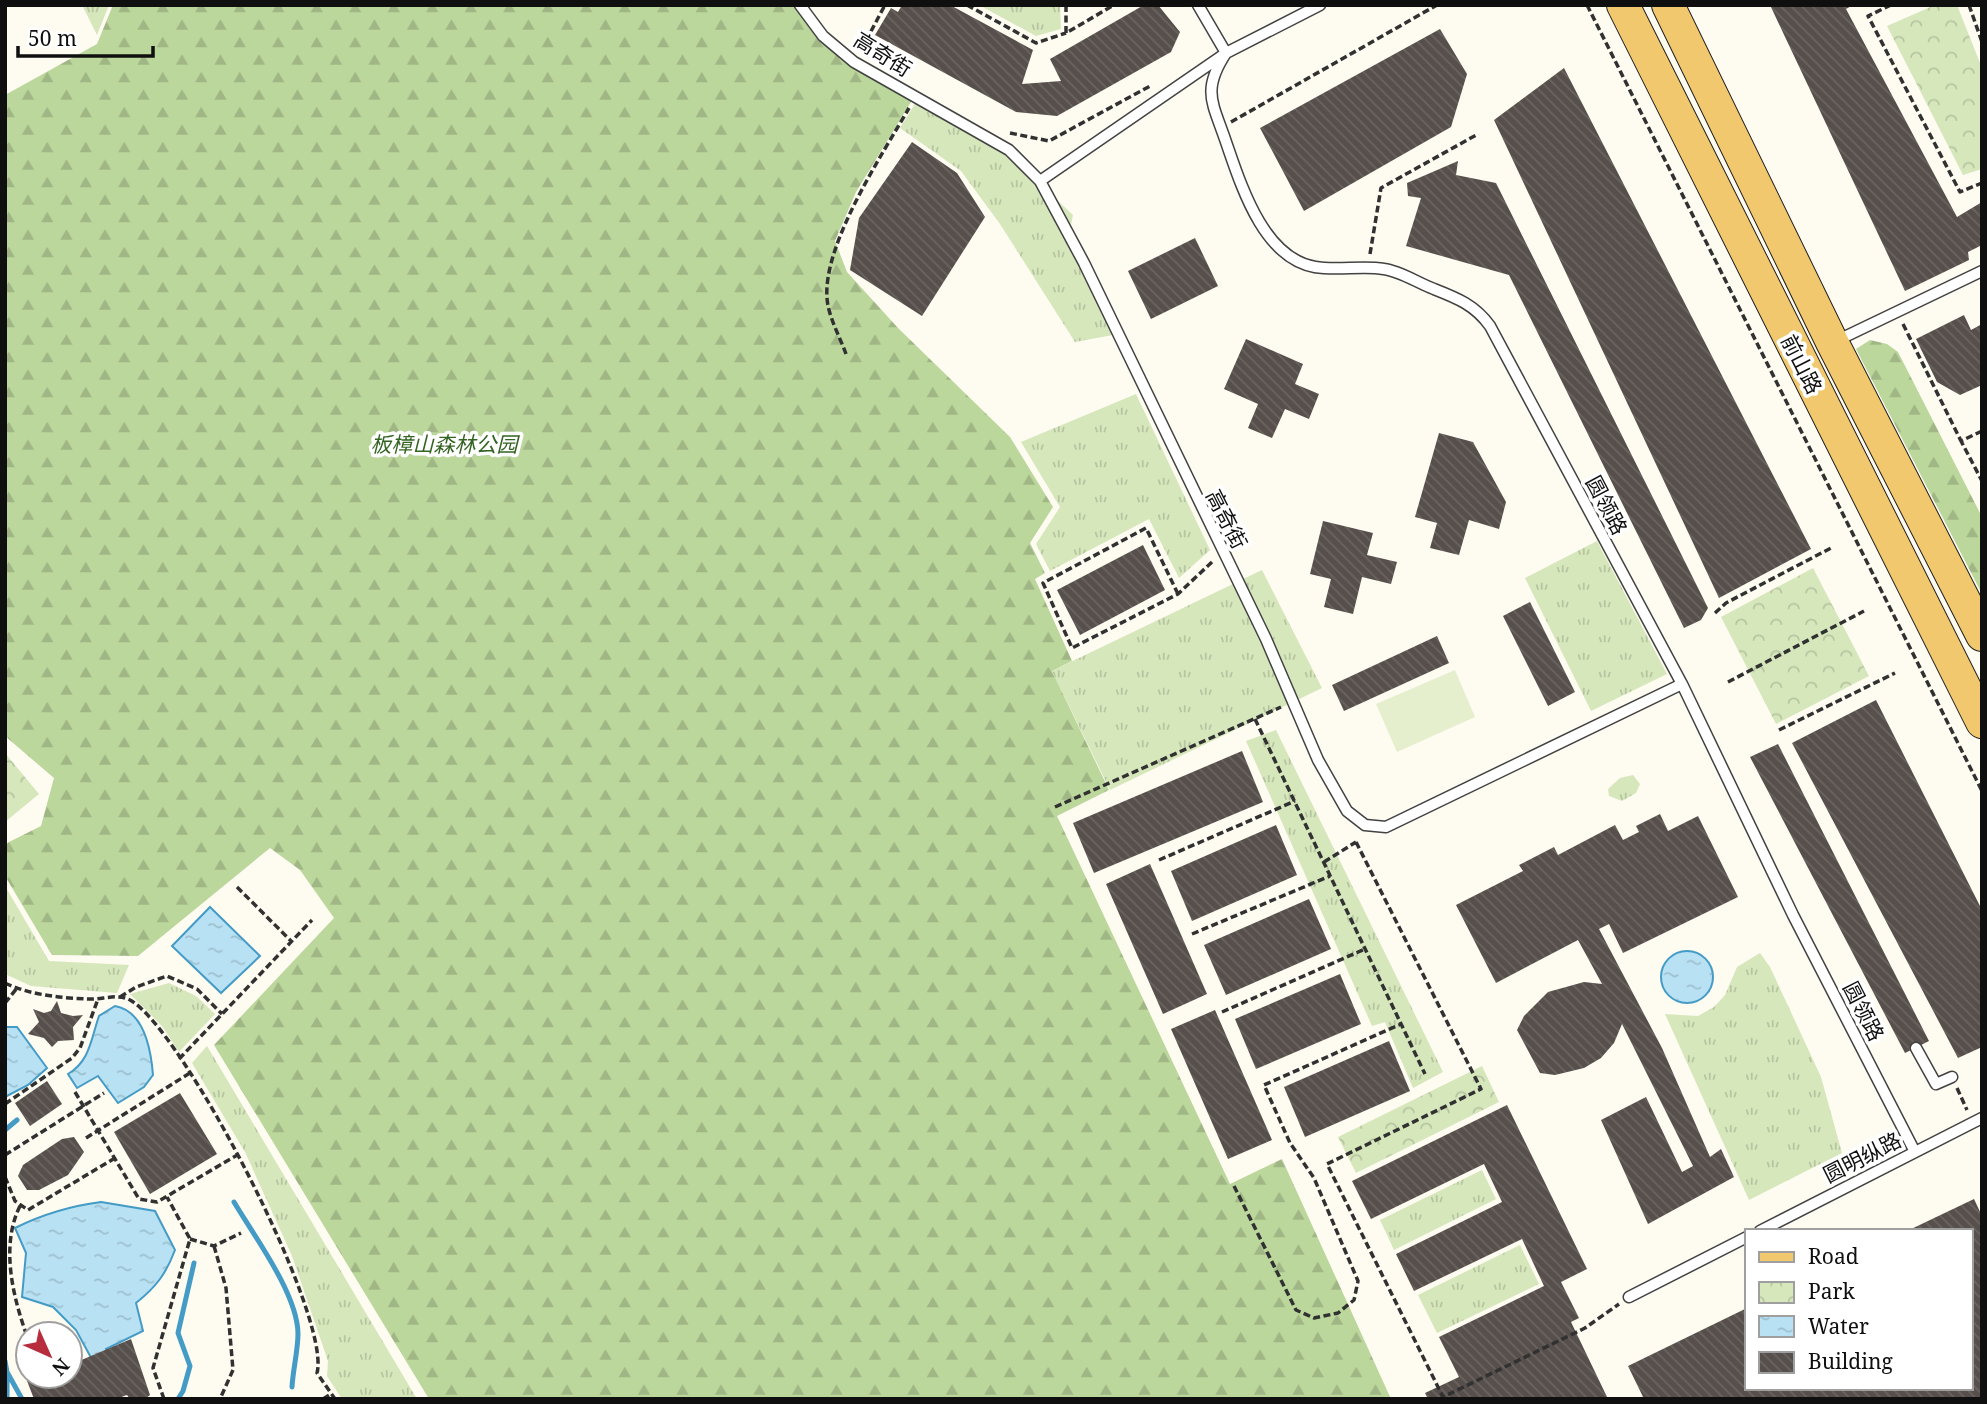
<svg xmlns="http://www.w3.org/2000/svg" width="1987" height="1404" viewBox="0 0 1987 1404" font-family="'Noto Serif','Noto Sans SC',serif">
<defs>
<pattern id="grass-tufts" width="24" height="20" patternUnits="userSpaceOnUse" patternTransform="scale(1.75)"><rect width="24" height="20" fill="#d6e7bc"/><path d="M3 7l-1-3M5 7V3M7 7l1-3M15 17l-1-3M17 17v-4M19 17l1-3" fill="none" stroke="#b6c5a0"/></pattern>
<pattern id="forest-firs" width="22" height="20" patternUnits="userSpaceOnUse" patternTransform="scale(1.75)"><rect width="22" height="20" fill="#bbd79c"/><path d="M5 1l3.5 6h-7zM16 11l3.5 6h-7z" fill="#a0b785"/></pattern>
<pattern id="park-crowns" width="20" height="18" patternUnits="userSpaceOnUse" patternTransform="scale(1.75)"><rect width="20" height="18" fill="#d6e7bc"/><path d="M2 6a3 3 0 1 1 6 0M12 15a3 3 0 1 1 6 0" fill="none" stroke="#b6c5a0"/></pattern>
<pattern id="water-ripples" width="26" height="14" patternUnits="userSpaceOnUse" patternTransform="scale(1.75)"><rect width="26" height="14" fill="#b8e1f3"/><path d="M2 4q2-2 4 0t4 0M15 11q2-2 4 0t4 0" fill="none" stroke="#9dc0cf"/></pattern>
<pattern id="building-back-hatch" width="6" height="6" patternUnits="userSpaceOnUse" patternTransform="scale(1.75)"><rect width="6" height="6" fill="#574f4c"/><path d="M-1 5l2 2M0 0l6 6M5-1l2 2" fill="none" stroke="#6a6461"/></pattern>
</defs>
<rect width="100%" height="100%" fill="#fefbf1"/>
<!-- grass -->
<path fill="url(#grass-tufts)" d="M 82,5 L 109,5 L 97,35 Z
M 979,5 L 1060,5 L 1061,29 L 1036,36 Z
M 916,102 L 1005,152 L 1073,215 L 1068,239 L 1113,335 L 1075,342 L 1000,224 L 961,171 L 900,128 Z
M 1136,394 L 1210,550 L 1179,578 L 1149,519 L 1050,571 L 1036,544 L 1060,507 L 1021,442 Z
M 1597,541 L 1667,674 L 1591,711 L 1525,578 Z
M 1262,570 L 1322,688 L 1110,790 L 1052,671 Z
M 1276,730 L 1443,1072 L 1413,1088 L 1385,1022 L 1372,1026 L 1246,741 Z
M 1633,775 L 1640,784 L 1636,793 L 1622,801 L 1609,796 L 1608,789 L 1620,778 Z
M 5,886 L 49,961 L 129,965 L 117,993 L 31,986 L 5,974 Z
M 1760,953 L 1770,967 L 1821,1077 L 1842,1153 L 1749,1200 L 1665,1014 L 1698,1016 L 1714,1007 L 1725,995 L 1737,967 Z
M 169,983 L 196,996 L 215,1014 L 179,1052 L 162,1026 L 130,994 Z
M 207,1046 L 417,1399 L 342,1399 L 327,1376 L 328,1361 L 292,1256 L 245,1152 L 192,1063 Z
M 1482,1170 L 1496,1199 L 1394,1250 L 1380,1220 Z
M 1520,1245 L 1539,1284 L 1437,1333 L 1418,1295 Z"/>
<!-- forest -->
<path fill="url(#forest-firs)" d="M 113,5 L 800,5 L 823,37 L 914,97 L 856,192 L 835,241 L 847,272 L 898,328 L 1010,437 L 1053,507 L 1030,543 L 1045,573 L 1035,579 L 1072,661 L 1052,671 L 1109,790 L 1057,816 L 1230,1184 L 1282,1159 L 1391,1399 L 429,1399 L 214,1045 L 334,918 L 300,870 L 270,848 L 138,956 L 52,955 L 5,876 L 5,844 L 41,826 L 54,778 L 5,736 L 5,95 L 97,44 Z
M 1870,340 L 1887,344 L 1898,352 L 1982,517 L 1982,594 L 1856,349 Z"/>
<!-- park -->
<path fill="url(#park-crowns)" d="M 1935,5 L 1957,5 L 1982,68 L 1982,169 L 1963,175 L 1887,26 Z
M 1813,568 L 1869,676 L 1776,724 L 1721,617 Z
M 5,753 L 39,794 L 5,822 Z
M 1482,1066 L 1499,1102 L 1356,1173 L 1338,1137 Z"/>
<!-- pitch -->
<path fill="#e6efcd" d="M 1455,670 L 1475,717 L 1397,752 L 1376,704 Z"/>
<!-- water -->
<path fill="url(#water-ripples)" stroke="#439bc6" stroke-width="2" d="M 210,907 L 260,956 L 221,993 L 172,946 Z
M1661 977a26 26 0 1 1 52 0a26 26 0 1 1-52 0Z
M 115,1006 C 144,1011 151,1050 153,1075 L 144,1087 L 118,1103 L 98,1076 L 77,1088 L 68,1074 C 90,1061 91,1039 99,1016 Z
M 5,1027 L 17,1027 L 47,1068 L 28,1085 L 5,1097 Z
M 101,1202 L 155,1211 L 175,1250 C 166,1274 156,1287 136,1303 L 143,1331 L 106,1349 L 116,1371 L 101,1376 L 76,1330 L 53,1307 L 22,1297 L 26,1253 L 15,1228 C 43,1214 70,1206 101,1202 Z"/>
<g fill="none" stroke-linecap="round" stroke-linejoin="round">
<!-- stream -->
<path stroke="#439bc6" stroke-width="5" d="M 5,1130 L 17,1120
M 234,1202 C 254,1236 297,1293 298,1333 C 298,1351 293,1369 292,1387
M 5,1361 L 7,1372 L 22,1399
M 7,1374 L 7,1399
M 178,1399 L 183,1391 L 190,1366 L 178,1333 L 194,1263"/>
</g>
<!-- building -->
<path fill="url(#building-back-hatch)" d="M 902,5 L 950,5 L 1033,50 L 1022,84 L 1061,81 L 1050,59 L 1144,5 L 1158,5 L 1180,32 L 1171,52 L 1057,116 L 1016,112 L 875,35 L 891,8 L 898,12 Z
M 1770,5 L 1853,5 L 1846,9 L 1957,217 L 1982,202 L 1982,245 L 1968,252 L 1969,260 L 1905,291 Z
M 1440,29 L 1467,74 L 1451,127 L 1304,211 L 1260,128 Z
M 1564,68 L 1811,549 L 1719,598 L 1494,120 Z
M 912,142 L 957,173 L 985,217 L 922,316 L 850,270 L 859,218 Z
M 1458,161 L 1456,175 L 1496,183 L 1708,608 L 1701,620 L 1684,628 L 1509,275 L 1406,246 L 1421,198 L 1408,196 L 1407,183 Z
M 1195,238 L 1218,286 L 1151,319 L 1128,271 Z
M 1964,315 L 1971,330 L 1982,324 L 1982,385 L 1960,395 L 1937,382 L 1916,339 Z
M 1246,339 L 1303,364 L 1295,384 L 1319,394 L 1309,419 L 1285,409 L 1272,438 L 1248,428 L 1258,404 L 1224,389 Z
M 1439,433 L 1473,442 L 1506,502 L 1499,529 L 1469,520 L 1459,555 L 1430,548 L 1437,523 L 1415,517 Z
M 1323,521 L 1373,533 L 1367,555 L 1397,562 L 1391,584 L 1362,577 L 1353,614 L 1324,607 L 1331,579 L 1310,574 Z
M 1143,545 L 1165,590 L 1080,635 L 1057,590 Z
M 1530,602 L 1575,692 L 1548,706 L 1503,616 Z
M 1437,636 L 1449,663 L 1344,711 L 1332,685 Z
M 1876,700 L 1982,910 L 1982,1047 L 1958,1058 L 1792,743 Z
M 1778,744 L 1929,1041 L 1905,1053 L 1750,757 Z
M 1242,751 L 1263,802 L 1094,873 L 1073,823 Z
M 1660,814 L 1668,831 L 1698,816 L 1738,897 L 1623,953 L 1609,924 L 1599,929 L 1662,1048 L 1710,1157 L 1721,1149 L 1734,1177 L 1648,1224 L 1601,1120 L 1646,1097 L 1682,1172 L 1693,1166 L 1622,1024 L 1614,1043 L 1601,1058 L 1584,1068 L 1555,1075 L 1540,1073 L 1517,1030 L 1524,1016 L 1548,992 L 1584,982 L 1602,984 L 1578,940 L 1496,983 L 1456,905 L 1523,871 L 1519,865 L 1554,847 L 1558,855 L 1615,825 L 1623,840 L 1639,832 L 1636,826 Z
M 1276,825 L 1297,875 L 1192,921 L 1171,871 Z
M 1150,864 L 1207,994 L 1163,1014 L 1106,884 Z
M 1309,899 L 1331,949 L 1226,995 L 1204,945 Z
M 1340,974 L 1361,1024 L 1256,1069 L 1235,1019 Z
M 57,1001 L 61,1013 L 73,1016 L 83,1015 L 73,1027 L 74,1040 L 58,1041 L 52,1047 L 44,1038 L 28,1034 L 39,1022 L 33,1009 L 44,1013 L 51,1011 Z
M 1215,1010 L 1272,1140 L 1228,1159 L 1171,1029 Z
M 1389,1041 L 1410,1091 L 1305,1137 L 1284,1087 Z
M 47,1081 L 62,1104 L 30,1126 L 15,1103 Z
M 180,1093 L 217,1154 L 150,1194 L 114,1132 Z
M 1507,1105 L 1587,1269 L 1561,1282 L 1579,1318 L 1571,1322 L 1608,1399 L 1428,1399 L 1425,1393 L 1459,1377 L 1439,1337 L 1544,1286 L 1522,1239 L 1414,1291 L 1396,1254 L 1502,1202 L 1484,1164 L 1371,1219 L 1352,1181 Z
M 74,1137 L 84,1152 L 68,1175 L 39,1190 L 27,1190 L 18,1176 L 23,1165 L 62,1139 Z
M 1974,1199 L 1982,1216 L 1982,1399 L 1644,1399 L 1628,1366 L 1747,1308 L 1747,1388 L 1971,1388 L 1971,1231 L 1907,1231 Z
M 131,1339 L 150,1395 L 145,1399 L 130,1399 L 127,1395 L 116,1399 L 34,1399 L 24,1373 L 28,1371 L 28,1376 L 70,1376 L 70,1353 L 74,1352 L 79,1361 Z"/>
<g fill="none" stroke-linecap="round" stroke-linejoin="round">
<!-- lane casing -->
<g stroke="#424242" stroke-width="13">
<path id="lane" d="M 800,5 L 823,36 L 854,62 L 1009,150 L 1040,181 L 1084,263 L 1266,639 L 1318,760 L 1347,811 L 1365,825 L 1386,827 L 1682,684
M 1198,5 L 1226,53 C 1201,91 1213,103 1226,142 C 1241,185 1263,258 1315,267 C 1338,271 1362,265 1384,269 C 1400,271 1418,283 1434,289 C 1457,298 1475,305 1490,326 L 1682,684 L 1793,915 L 1915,1152
M 1040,181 L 1226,53 L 1320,5
M 1836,341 L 1982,271
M 1916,1048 L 1936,1084 L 1952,1077
M 1760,1231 L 1982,1118
M 1629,1297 L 1747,1237"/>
</g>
<!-- primary casing -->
<g stroke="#202020" stroke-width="34">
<path id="primary" d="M 1623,5 L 1982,722
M 1668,5 L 1832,342 L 1982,635"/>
</g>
<!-- path -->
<path stroke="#313131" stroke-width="3.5" stroke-dasharray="7 3.5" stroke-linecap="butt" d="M 967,5 L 1036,43 L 1066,33
M 1066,5 L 1066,33 L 1114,5
M 1587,5 L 1982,791
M 1891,5 L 1868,16 L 1960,192 L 1982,183
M 1969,5 L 1982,42
M 861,50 L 885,5
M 1231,122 L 1437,5
M 1010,133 L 1049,141 L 1152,85
M 1370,254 L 1381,188 L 1478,134
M 1903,324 L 1961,441
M 846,354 C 840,337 828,316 827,298 C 823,244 882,155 909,108
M 1982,431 L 1961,441 L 1982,481
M 1178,594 L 1146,528 L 1043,583 L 1072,648 L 1178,594 L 1213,561
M 1715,613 L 1726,603 L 1831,548
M 1728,682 L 1864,611
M 1255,719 L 1425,1074
M 1779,730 L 1895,673
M 1055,807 L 1281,707
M 1356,842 L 1481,1089 L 1327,1164 L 1443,1397 L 1585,1328 L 1619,1304
M 1159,860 L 1295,801
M 1324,862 L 1356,842
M 237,887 L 291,941
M 1192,934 L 1330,876
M 5,983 C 30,995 61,998 88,999 C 102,1000 117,993 130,1000 C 183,1029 332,1317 317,1373 L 335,1399
M 120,997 L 136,987 L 167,976 L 197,989 L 222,1014
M 5,1003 L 17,988
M 1222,1012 L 1365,949
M 179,1059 L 312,920
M 1957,1088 L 1967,1110
M 75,1092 L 139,1199 L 157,1202 L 239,1154
M 5,1104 L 72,1058 L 80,1048 L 98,999
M 86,1138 L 190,1073
M 5,1155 L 104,1093
M 5,1177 L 15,1201 L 28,1210 L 115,1158
M 1234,1186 L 1296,1310 L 1314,1318 L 1338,1313 L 1354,1300 L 1358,1281 L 1314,1178 L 1290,1143 L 1264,1085 L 1401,1024
M 20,1206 C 0,1246 13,1298 28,1339
M 190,1239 L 214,1246 L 241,1233
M 214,1246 L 226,1288 L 233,1370 L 220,1399
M 164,1399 L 153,1368 L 190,1239 L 167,1197
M 323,1399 L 331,1394"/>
<!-- lane -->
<use href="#lane" stroke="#fff" stroke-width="10"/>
<!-- primary -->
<use href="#primary" stroke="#f1c86e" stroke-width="32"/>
</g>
<g text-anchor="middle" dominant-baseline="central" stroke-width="7" stroke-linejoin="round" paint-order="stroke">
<!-- street labels -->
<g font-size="21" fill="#0f0f0f" stroke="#fff">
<text transform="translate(883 54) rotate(32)">高奇街</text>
<text transform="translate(1802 364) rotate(63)">前山路</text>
<text transform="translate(1607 505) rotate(62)">圆领路</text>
<text transform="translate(1227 519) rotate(63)">高奇街</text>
<text transform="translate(1864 1011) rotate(63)">圆领路</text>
<text transform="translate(1862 1157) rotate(-27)">圆明纵路</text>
</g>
<!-- park labels -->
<g font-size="21" font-style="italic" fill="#346422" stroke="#fff">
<text x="444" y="444">板樟山森林公园</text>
</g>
</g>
<!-- border -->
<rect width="1987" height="1404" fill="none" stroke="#0f0f0f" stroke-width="14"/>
<!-- legend -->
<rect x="1745" y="1229" width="228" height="161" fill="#ffffff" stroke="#9f9f9f" stroke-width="2"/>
<rect x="1759" y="1252" width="35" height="10" fill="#f1c86e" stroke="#9f9f9f" stroke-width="2"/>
<text x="1808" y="1264" font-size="21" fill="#0f0f0f">Road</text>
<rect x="1759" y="1282" width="35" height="21" fill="url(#park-crowns)" stroke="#9f9f9f" stroke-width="2"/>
<text x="1808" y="1299" font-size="21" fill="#0f0f0f">Park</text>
<rect x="1759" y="1316" width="35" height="21" fill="url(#water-ripples)" stroke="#9f9f9f" stroke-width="2"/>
<text x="1808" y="1334" font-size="21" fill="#0f0f0f">Water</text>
<rect x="1759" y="1352" width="35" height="21" fill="url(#building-back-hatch)" stroke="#9f9f9f" stroke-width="2"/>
<text x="1808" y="1369" font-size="21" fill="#0f0f0f">Building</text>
<!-- north arrow -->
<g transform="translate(49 1355) rotate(135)"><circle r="33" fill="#ffffff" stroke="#9f9f9f" stroke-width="2"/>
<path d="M0-5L12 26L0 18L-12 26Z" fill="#b82d3e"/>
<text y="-10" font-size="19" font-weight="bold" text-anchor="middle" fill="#0f0f0f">N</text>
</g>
<!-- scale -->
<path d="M18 46v10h135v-10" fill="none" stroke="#0f0f0f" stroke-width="3.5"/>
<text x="28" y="46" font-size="21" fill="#0f0f0f" stroke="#ffffff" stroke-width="5" paint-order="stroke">50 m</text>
</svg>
